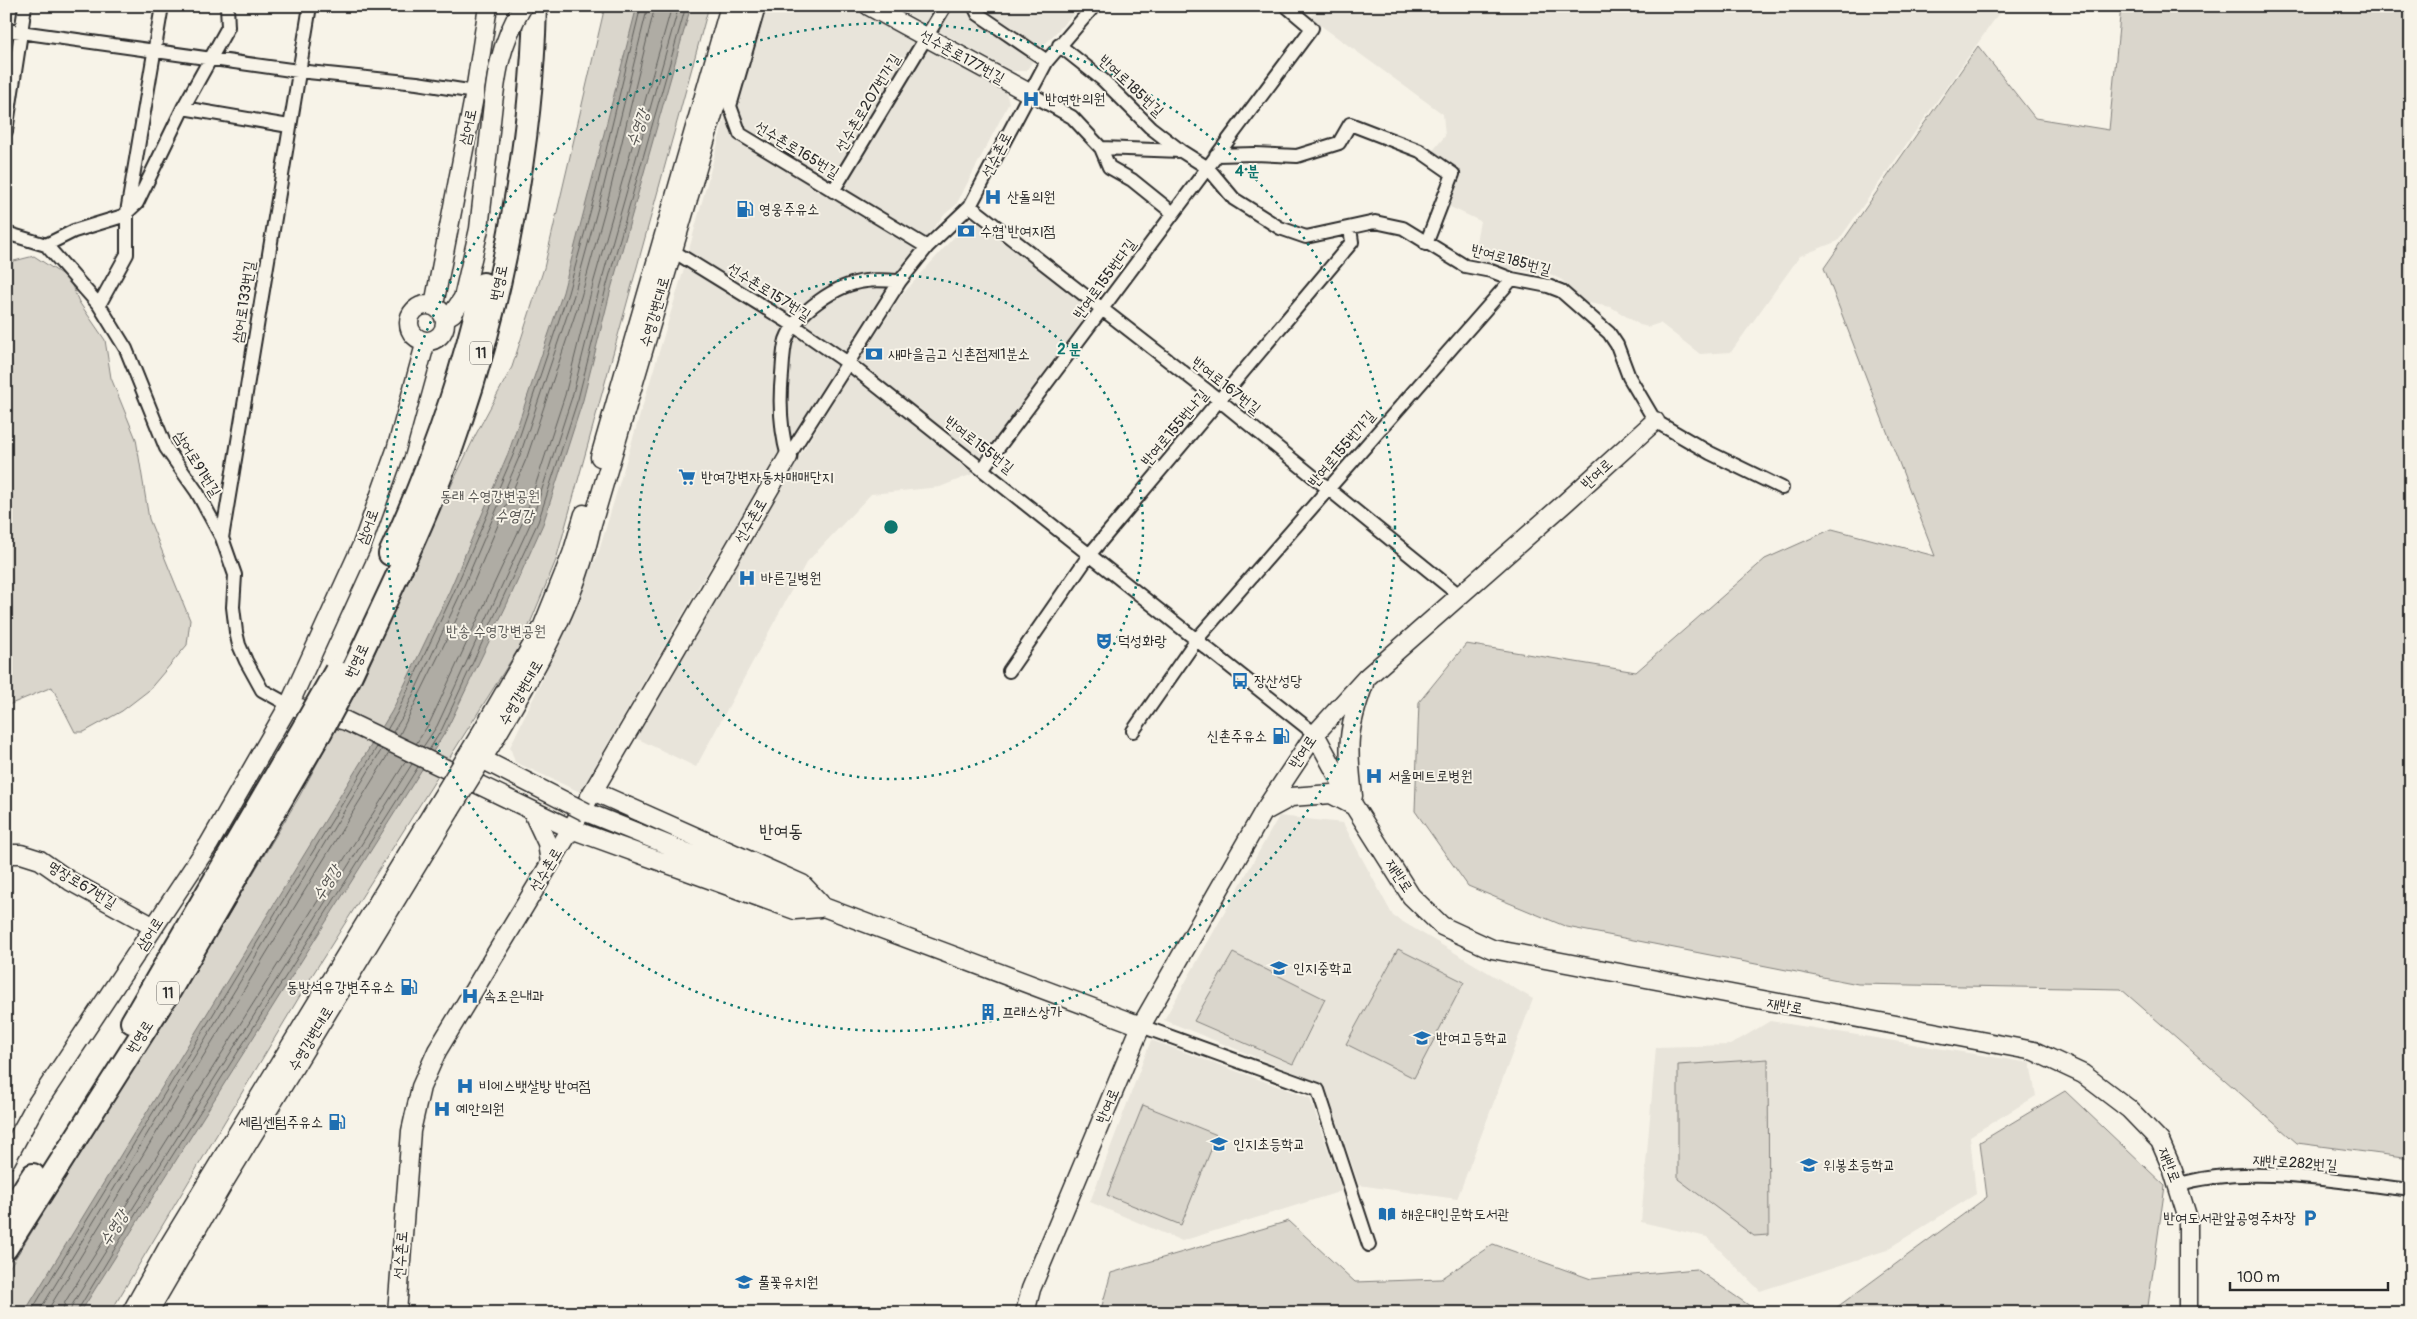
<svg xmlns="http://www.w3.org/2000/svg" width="2417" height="1319" viewBox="0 0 2417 1319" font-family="Pangolin,'Poor Story',sans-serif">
<rect width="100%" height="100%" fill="#f7f3e8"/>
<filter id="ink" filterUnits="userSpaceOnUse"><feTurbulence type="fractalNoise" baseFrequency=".02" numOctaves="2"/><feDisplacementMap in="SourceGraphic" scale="10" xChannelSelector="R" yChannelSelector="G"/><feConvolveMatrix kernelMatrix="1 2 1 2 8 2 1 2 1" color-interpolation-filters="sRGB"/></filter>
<g filter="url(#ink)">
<!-- built -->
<path fill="#e8e4da" d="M 755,6 L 855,6 L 1005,88 L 1009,103 L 956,205 L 945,214 L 902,266 L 754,496 L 700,584 L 580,792 L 515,762 L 510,747 L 543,678 L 599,551 L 683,272 Z
M 893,6 L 1081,6 L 1044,45 L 1026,71 L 1012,71 Z
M 1328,6 L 2004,6 L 1838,241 L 1800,256 L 1731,352 L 1700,354 L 1660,323 L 1648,327 L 1640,325 L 1611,307 L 1583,302 L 1562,280 L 1550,274 L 1495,267 L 1473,258 L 1480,221 L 1446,205 L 1460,170 L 1431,153 L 1445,136 L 1443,114 L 1309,17 Z
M 6,44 L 18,46 L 6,131 Z
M 971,218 L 1087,306 L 1092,315 L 1061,352 L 985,453 L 975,473 L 940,487 L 871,494 L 806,563 L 696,767 L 636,738 L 787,477 L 844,384 L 901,296 Z
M 1279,816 L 1343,823 L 1393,916 L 1533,999 L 1457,1199 L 1359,1185 L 1325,1085 L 1164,1020 Z
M 1770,1021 L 2030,1063 L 2036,1096 L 1970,1136 L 1976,1194 L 1884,1251 L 1760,1291 L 1707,1237 L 1641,1222 L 1656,1047 L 1730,1045 Z
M 1151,1040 L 1310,1098 L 1342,1191 L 1182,1241 L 1090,1202 Z"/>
<!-- green -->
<path fill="#dad6cc" stroke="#82807c" d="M 605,6 L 709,6 L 556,560 L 522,643 L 313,974 L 110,1313 L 6,1313 L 6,1273 L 191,977 L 299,797 L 364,677 L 426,538 L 476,434 L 512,367 L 544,268 Z
M 2121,6 L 2411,6 L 2411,1158 L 2297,1143 L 2121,989 L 1858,984 L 1567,927 L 1468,886 L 1415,811 L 1419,702 L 1466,644 L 1636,672 L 1765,559 L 1832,529 L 1935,556 L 1824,268 L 1978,46 L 2035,118 L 2109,130 Z
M 34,256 L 69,279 L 79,302 L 105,340 L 111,378 L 136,439 L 149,519 L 190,620 L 187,645 L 148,691 L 122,711 L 84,732 L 75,732 L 52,687 L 6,706 L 6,263 Z
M 1398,949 L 1464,982 L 1414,1078 L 1346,1044 Z
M 1233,953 L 1325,999 L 1293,1064 L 1194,1021 Z
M 1768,1059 L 1769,1235 L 1754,1236 L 1678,1179 L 1678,1065 Z
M 2065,1091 L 2165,1186 L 2147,1313 L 1829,1313 L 1987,1197 L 1980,1142 Z
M 1143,1105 L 1217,1135 L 1181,1225 L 1107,1195 Z
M 1289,1221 L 1355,1282 L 1441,1279 L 1493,1244 L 1591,1279 L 1696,1269 L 1760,1313 L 1100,1313 L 1111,1273 Z"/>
<!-- water -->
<path fill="#afaca4" stroke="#7a7874" d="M 637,6 L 691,6 L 611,289 L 583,400 L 543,524 L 508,602 L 446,731 L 80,1313 L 24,1313 L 392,711 L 449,592 L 509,451 L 563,292 Z"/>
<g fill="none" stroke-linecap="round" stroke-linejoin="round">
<!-- shore -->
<path stroke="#605f5b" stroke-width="1" d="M 387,730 L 397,713 L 453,594 L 514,453 L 568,293 L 596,191 L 641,6
M 393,732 L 403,716 L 459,597 L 520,455 L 574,295 L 602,193 L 648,6
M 399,736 L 466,600 L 527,457 L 581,297 L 609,195 L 655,6
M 416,744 L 430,722 L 525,517 L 565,395 L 593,284 L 672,6
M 423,747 L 437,726 L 532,520 L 572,397 L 600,286 L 679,6
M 429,750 L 442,729 L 538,522 L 578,399 L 606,288 L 686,6
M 30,1313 L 377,747
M 38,1313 L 382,749
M 46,1313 L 389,753
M 62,1313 L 65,1302 L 406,761
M 70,1313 L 72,1305 L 412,764
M 76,1313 L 143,1202 L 418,767"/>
<!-- street casing -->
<g stroke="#2b2b2b" stroke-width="16">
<path id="street" d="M 759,6 L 730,106 L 740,134 L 927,247
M 974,6 L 978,14 L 1047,61
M 6,30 L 298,71 L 417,83 L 475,92
M 1059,45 L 1103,80 L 1150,127 L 1181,151 L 1208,168 L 1234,199 L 1280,228 L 1306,237 L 1375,222 L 1403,228 L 1465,266 L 1491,271 L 1512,279 L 1548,286 L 1561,291 L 1609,333 L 1617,345 L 1629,377 L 1655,421 L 1710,453 L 1782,488
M 1029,93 L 1072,117 L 1101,148 L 1109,167 L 1132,180 L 1173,213
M 183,108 L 289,126
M 6,131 L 25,6
M 1101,148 L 1181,151
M 1216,155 L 1255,154 L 1297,156 L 1339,143 L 1350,124 L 1420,151 L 1453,174 L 1426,244
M 833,191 L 945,6
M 970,206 L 1219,400 L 1459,595
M 6,233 L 46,245 L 99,305 L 126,349 L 166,448 L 197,492 L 222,538 L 235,575 L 233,607 L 236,632 L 239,645 L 246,661 L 262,690 L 289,705
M 46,245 L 74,231 L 123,216 L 137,203 L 183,108 L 228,27 L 227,6
M 673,251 L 793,325 L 848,363 L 1315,734
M 99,305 L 127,254 L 127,212 L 162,6
M 788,457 L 900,281 L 927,247 L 970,206 L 1047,61 L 1094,6
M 788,457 C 780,429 779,404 782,374 C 783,363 783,350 786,340 C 796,312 837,284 866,281 C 877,279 889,281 900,281
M 983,468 L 1312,28 L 1286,6
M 222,538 L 310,6
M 1009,671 L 1090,554 L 1352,242 L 1350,228
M 1133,731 L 1197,639 L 1512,279
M 1141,1026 L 1318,1090 L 1369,1245
M 2177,1185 C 2246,1163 2340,1182 2411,1190"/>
</g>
<!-- secondary casing -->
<g stroke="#2b2b2b" stroke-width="21">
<path id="secondary" d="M 869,6 L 1029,93
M409 323a18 18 0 1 1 36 0a18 18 0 1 1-36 0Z
M 434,305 L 475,92 L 488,6
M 445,318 L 453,313 L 463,298 L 479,229 L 489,140
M 600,457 L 730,6
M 289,705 L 346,721 L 571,829 L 795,910 L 820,908
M 481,733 L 542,628 L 572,554 L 584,514
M 1315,734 L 1354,806 L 1411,896 L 1442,926 L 1492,949 L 2034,1051 L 2083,1074 L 2129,1109 L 2160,1141 L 2173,1171 L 2188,1219 L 2188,1313
M 494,740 C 535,669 575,606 592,524 L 745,6
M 593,791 L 802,884 L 820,903
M 1353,796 C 1347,747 1347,730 1364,684
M 1267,810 L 1291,797 L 1331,794 L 1354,806
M 532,811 L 547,843 L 550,863
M 586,812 L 810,902 L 1141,1026
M 6,854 L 21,854 L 40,860 L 70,881 L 154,927
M 6,1160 L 34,1108 L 209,844 L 289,705 L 362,545 L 396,450 L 426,341
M 131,1313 L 168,1247 L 436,807
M 148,1313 L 223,1184 L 450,811
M 397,1313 L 411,1131 L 421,1087 L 437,1051 L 571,829 L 788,457
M 1025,1313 L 1031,1289 L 1141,1026 L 1264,811 L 1315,734 L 1366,678 L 1566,502 L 1655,421"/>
</g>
<!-- highway casing -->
<g stroke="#2b2b2b" stroke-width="26">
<path id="highway" d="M 390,554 C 430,468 462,377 483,284
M 349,679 C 387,596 430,513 459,426 C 503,297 532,143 535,6
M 132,1022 L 304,727
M 6,1217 L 33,1175
M 6,1248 L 170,990 L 320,733"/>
</g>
<!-- street -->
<use href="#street" stroke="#f7f3e8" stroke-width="12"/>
<!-- secondary -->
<use href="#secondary" stroke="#f7f3e8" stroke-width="18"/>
<!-- highway -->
<use href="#highway" stroke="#f7f3e8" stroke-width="22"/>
<!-- secondary-bridge casing -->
<g stroke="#2b2b2b" stroke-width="21" stroke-linecap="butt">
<path id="secondary-bridge" d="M 489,140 C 495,89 495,51 523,6
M 470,753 L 586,812
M 436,807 L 481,733
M 450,811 L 494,740"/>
</g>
<!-- highway-bridge casing -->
<g stroke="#2b2b2b" stroke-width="26" stroke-linecap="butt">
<path id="highway-bridge" d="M 304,727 L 336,671
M 320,733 L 349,679"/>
</g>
<!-- secondary-bridge -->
<use href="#secondary-bridge" stroke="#f7f3e8" stroke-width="18"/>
<!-- highway-bridge -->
<use href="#highway-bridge" stroke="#f7f3e8" stroke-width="22"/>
</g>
</g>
<!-- distance rings -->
<g fill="none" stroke="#0f766e" stroke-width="2.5" stroke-dasharray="2.5 5">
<circle cx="891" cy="527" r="252"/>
<circle cx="891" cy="527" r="504"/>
</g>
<!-- icons -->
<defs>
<g id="hospital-bare" transform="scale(1.35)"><path d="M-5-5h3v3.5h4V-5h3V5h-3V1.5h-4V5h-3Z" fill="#1f6fb2" stroke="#f7f3e8" stroke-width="2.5" paint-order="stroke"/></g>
<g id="fuel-bare" transform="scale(1.35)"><path d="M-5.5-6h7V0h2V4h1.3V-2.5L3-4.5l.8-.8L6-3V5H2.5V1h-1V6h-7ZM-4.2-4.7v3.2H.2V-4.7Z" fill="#1f6fb2" stroke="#f7f3e8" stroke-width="2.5" paint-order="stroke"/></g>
<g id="bank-bare" transform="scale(1.35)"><path d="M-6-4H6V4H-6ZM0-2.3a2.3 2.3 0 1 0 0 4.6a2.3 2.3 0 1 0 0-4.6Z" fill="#1f6fb2" stroke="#f7f3e8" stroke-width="2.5" paint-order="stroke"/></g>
<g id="supermarket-bare" transform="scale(1.35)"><path d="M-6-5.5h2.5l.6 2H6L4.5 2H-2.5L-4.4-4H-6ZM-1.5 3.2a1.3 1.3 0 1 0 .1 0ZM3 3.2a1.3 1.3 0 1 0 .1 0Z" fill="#1f6fb2" stroke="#f7f3e8" stroke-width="2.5" paint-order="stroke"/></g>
<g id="theatre-bare" transform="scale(1.35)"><path d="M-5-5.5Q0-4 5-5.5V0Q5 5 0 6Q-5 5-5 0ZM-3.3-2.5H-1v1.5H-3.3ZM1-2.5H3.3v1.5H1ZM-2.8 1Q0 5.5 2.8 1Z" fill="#1f6fb2" stroke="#f7f3e8" stroke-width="2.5" paint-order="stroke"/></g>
<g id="bus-bare" transform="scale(1.35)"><path d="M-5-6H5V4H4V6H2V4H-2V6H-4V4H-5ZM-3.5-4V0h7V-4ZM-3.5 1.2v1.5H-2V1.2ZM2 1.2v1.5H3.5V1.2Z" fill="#1f6fb2" stroke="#f7f3e8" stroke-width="2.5" paint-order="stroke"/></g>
<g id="school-bare" transform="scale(1.35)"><path d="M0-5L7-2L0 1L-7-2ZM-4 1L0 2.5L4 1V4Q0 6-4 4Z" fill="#1f6fb2" stroke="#f7f3e8" stroke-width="2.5" paint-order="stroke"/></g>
<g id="building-bare" transform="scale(1.35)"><path d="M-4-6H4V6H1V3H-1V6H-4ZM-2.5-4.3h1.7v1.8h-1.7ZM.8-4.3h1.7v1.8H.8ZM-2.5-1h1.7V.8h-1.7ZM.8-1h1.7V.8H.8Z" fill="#1f6fb2" stroke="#f7f3e8" stroke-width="2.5" paint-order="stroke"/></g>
<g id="library-bare" transform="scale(1.35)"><path d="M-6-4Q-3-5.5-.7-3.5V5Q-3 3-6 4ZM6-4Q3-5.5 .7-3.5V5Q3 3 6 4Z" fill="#1f6fb2" stroke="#f7f3e8" stroke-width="2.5" paint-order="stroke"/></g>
<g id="parking-bare" transform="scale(1.35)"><path d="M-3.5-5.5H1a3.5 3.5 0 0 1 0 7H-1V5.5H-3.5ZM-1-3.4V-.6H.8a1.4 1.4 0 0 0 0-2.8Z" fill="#1f6fb2" stroke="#f7f3e8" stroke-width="2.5" paint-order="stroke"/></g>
</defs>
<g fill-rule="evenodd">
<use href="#hospital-bare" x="1031" y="99"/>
<use href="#hospital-bare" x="993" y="197"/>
<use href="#fuel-bare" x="745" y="209"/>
<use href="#bank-bare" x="966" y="231"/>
<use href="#bank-bare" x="874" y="354"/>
<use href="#supermarket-bare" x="687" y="477"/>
<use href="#hospital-bare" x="747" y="578"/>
<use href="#theatre-bare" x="1104" y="641"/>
<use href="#bus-bare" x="1240" y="681"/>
<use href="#fuel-bare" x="1281" y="736"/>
<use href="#hospital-bare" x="1374" y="776"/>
<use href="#school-bare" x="1279" y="968"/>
<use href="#fuel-bare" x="409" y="987"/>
<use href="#hospital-bare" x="470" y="996"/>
<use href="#building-bare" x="988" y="1012"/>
<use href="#school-bare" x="1422" y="1038"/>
<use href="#hospital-bare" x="465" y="1086"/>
<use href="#hospital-bare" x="442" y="1109"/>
<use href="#fuel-bare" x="337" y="1122"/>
<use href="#school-bare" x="1219" y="1144"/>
<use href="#school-bare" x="1809" y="1165"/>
<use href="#library-bare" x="1387" y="1214"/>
<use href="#parking-bare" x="2310" y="1218"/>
<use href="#school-bare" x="744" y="1282"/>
</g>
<g text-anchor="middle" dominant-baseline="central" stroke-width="4" stroke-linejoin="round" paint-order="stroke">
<!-- shield labels -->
<g fill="#f7f3e8" stroke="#686764" stroke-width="1">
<rect x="470" y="341.5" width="22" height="23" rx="4"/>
<rect x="157" y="981.5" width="22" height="23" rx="4"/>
</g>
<g font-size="14" font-weight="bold" fill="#2b2b2b">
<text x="481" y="353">11</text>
<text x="168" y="993">11</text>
</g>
<!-- street labels -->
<g font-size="15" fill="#2b2b2b" stroke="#f7f3e8">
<text transform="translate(962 57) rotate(29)">선수촌로177번길</text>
<text transform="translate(1131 86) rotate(43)">반여로185번길</text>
<text transform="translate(868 103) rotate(-59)">선수촌로207번가길</text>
<text transform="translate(468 127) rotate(-78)">삼어로</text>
<text transform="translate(797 150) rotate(31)">선수촌로165번길</text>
<text transform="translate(997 155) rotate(-63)">선수촌로</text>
<text transform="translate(1511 260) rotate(15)">반여로185번길</text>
<text transform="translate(1105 279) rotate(-54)">반여로155번다길</text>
<text transform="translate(499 283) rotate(-78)">번영로</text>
<text transform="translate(769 292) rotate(32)">선수촌로157번길</text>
<text transform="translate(244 302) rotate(-81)">삼어로133번길</text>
<text transform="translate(655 312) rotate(-74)">수영강변대로</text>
<text transform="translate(1226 386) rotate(38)">반여로167번길</text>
<text transform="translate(1175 428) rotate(-50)">반여로155번나길</text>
<text transform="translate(979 445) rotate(38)">반여로155번길</text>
<text transform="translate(1342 449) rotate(-50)">반여로155번가길</text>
<text transform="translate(197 464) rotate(58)">삼어로91번길</text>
<text transform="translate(1597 474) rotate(-43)">반여로</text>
<text transform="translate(751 521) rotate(-60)">선수촌로</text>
<text transform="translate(368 527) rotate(-70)">삼어로</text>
<text transform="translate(357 661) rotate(-65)">번영로</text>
<text transform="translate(521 693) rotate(-60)">수영강변대로</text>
<text transform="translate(1303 752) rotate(-56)">반여로</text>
<text transform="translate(546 870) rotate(-59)">선수촌로</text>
<text transform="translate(1399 876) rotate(57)">재반로</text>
<text transform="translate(82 885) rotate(31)">명장로67번길</text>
<text transform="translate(150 934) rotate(-57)">삼어로</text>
<text transform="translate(1785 1006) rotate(11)">재반로</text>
<text transform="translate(140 1037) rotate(-57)">번영로</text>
<text transform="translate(311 1039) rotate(-59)">수영강변대로</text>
<text transform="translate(1108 1106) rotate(-67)">반여로</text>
<text transform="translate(2295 1163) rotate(4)">재반로282번길</text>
<text transform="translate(2169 1165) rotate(69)">재반로</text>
<text transform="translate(401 1255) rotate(-86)">선수촌로</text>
</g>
<!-- poi labels -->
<g font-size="15" fill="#2b2b2b" stroke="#f7f3e8" text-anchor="start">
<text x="1045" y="99">반여한의원</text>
<text x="1007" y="197">산돌의원</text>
<text x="759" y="209">영웅주유소</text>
<text x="980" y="231">수협 반여지점</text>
<text x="888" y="354">새마을금고 신촌점제1분소</text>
<text x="701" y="477">반여강변자동차매매단지</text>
<text x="761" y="578">바른길병원</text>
<text x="1118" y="641">덕성화랑</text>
<text x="1254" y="681">장산성당</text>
<text x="1267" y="736" text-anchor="end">신촌주유소</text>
<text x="1388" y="776">서울메트로병원</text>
<text x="1293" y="968">인지중학교</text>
<text x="395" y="987" text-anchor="end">동방석유강변주유소</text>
<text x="484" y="996">속조은내과</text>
<text x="1002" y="1012">프래스상가</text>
<text x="1436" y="1038">반여고등학교</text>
<text x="479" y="1086">비에스뱃살방 반여점</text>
<text x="456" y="1109">예안의원</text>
<text x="323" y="1122" text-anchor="end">세림센텀주유소</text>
<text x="1233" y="1144">인지초등학교</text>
<text x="1823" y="1165">위봉초등학교</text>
<text x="1401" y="1214">해운대인문학도서관</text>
<text x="2296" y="1218" text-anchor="end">반여도서관앞공영주차장</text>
<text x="758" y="1282">풀꽃유치원</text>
</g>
<!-- park labels -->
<g font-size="15" fill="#575653" stroke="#f7f3e8">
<text x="490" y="496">동래 수영강변공원</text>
<text x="496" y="631">반송 수영강변공원</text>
</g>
<!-- water labels -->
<g font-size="16" font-style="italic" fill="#53524f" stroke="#f7f3e8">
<text transform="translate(638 128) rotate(-70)">수영강</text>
<text x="514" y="516">수영강</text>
<text transform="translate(327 883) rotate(-58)">수영강</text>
<text transform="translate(114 1228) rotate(-58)">수영강</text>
</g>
<!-- quarter labels -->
<g font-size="18" fill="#2b2b2b" stroke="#f7f3e8">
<text x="781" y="831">반여동</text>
</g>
</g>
<circle cx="891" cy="527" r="8" fill="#0f766e" stroke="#f7f3e8" stroke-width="2.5"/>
<g font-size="15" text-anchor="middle" font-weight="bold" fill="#0f766e" stroke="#f7f3e8" stroke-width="4" stroke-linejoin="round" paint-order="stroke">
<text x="1247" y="176">4 분</text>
<text x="1069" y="354">2 분</text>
</g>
<!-- margin -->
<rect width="2417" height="1319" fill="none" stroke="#f7f3e8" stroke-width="25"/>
<rect x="12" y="12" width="2392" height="1294" fill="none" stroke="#2b2b2b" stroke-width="2" filter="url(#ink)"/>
<!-- scale -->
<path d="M2230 1282v8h158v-8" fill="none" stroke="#2b2b2b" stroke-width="2.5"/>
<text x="2237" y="1282" font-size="15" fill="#2b2b2b" stroke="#f7f3e8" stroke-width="4" paint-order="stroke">100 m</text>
</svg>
